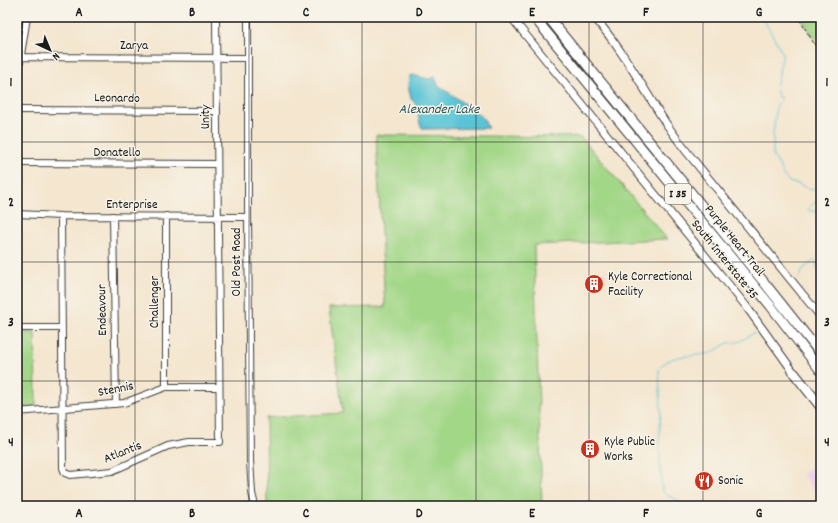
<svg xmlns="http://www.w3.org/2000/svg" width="838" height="523" viewBox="0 0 838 523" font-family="Dekko,sans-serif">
<rect width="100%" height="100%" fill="#f7f3e8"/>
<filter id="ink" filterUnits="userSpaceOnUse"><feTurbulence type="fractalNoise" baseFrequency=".025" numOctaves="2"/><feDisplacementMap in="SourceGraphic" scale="8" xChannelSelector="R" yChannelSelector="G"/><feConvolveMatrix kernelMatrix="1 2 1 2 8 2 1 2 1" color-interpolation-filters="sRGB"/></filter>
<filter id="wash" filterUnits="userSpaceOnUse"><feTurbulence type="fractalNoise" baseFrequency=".012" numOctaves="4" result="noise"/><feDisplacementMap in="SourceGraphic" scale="16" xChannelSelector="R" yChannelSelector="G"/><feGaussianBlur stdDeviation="0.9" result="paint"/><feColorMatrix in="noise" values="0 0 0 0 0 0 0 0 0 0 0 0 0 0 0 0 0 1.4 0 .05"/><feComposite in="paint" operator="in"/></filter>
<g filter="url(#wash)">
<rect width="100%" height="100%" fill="#f4e6cf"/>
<!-- built -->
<path fill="#ebd1eb" d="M 821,461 L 821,499 L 802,474 Z"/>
<!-- green -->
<path fill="#a3d788" stroke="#607a52" d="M 800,17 L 821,17 L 821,47 Z
M 376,135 L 581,137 L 667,239 L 534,245 L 542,506 L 267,506 L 266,418 L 343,413 L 329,308 L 385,307 Z
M 17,332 L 35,333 L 36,406 L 17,408 Z"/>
<!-- water -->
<path fill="#5ac4d6" stroke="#3b7079" d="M 412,75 L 429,79 L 434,76 L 435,77 C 436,85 445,91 451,94 L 483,118 L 488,128 L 423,129 C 415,119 422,108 411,99 L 408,85 L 409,76 Z"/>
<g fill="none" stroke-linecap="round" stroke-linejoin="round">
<!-- stream -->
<path stroke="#5ac4d6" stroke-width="1" d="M 762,17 L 783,54 L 779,71 L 779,77 L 776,86 L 778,97 L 781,98 L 781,100 L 778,104 L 776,108 L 773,134 L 773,156 L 779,165 L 783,175 L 789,182 L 799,184 L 810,190 L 816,188 L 821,191
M 821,198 L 808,208 L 810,211 L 817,211 L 818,216 L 816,225 L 818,227 L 821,227
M 799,278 L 804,268 L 814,261 L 817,262 L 817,268 L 820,269 L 821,268
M 684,506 C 679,498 668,498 662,491 L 659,445 L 661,412 L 659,369 C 671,352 692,358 710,353 C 716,351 720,347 726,344 C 729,342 734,343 738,342 C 743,340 749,336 754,333"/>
</g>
</g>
<g filter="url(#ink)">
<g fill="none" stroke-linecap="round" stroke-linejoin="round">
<!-- minor casing -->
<g stroke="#3c3a37" stroke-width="8">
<path id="minor" d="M 248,17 L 248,217 L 250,460 L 252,493 L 255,506
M 20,57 L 248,58
M 17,80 L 27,17
M 17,110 L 217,111
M 17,163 L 217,164
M 17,214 L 61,216 L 248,217
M 61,216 L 63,468 L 65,473 L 70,475 L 112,471 L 168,446 L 189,442 L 220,442 L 216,17
M 113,216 L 116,404
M 17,328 L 62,328
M 166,387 L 166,216
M 17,412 L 124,403 L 166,387 L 219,387"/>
</g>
<!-- major casing -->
<g stroke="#3c3a37" stroke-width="9">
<path id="major" d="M 511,17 L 746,306 L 797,377
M 594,17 C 622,49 642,86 665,122 C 672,132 679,142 687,152 L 821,317"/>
</g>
<!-- highway casing -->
<g stroke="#3c3a37" stroke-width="11">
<path id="highway" d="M 534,17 L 770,305 L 821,371
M 548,17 L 767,286 L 821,354
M 794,373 L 821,407"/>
</g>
<!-- minor -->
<use href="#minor" stroke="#fff" stroke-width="6"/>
<!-- major -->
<use href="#major" stroke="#fff" stroke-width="7"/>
<!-- highway -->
<use href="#highway" stroke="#fff" stroke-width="9"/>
<!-- rail -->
<path stroke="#1c1c1c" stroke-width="1" stroke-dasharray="6 3" stroke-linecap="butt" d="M 798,17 L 821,55"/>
</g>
</g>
<!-- grid -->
<path fill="none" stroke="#1c1c1c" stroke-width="1" stroke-opacity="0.55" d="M 135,17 L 135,506M 249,17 L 249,506M 362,17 L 362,506M 476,17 L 476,506M 589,17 L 589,506M 703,17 L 703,506M 17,142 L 821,142M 17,262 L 821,262M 17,381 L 821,381"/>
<!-- icons -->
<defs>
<g id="building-disc" transform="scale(1)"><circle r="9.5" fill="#c8321e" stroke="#f7f3e8"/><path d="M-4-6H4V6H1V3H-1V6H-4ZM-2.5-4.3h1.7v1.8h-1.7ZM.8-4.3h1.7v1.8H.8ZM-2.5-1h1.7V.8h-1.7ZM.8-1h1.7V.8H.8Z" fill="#fff"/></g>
<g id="restaurant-disc" transform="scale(1)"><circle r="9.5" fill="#c8321e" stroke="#f7f3e8"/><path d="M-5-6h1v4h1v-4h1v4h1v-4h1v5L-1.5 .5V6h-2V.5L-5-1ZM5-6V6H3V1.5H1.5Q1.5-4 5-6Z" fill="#fff"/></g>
</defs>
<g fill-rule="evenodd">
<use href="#building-disc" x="594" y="284"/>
<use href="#building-disc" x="590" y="449"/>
<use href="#restaurant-disc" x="704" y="481"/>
</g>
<g text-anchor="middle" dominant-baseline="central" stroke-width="3" stroke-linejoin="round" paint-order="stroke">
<!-- shield labels -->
<rect fill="#f7f3e8" stroke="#5e5c59" stroke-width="1" x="665" y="184" width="26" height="20" rx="3"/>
<g font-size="12" font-weight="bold" fill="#1c1c1c">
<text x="678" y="194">I 35</text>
</g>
<!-- street labels -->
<g font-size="13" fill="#1c1c1c" stroke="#f7f3e8">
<text x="134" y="46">Zarya</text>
<text transform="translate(117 99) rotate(1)">Leonardo</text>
<text transform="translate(206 117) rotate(-90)">Unity</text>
<text x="117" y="153">Donatello</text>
<text x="132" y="205">Enterprise</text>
<text transform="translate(734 241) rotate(51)">Purple Heart Trail</text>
<text transform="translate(724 260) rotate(51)">South Interstate 35</text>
<text transform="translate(237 262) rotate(-90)">Old Post Road</text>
<text transform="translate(155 302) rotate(-90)">Challenger</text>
<text transform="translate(103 310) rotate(-91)">Endeavour</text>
<text transform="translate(116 390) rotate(-11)">Stennis</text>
<text transform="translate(123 453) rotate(-22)">Atlantis</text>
</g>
<!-- poi labels -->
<g font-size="13" fill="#1c1c1c" stroke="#f7f3e8" text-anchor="start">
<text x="608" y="277">Kyle Correctional<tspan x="608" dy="15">Facility</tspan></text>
<text x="604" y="442">Kyle Public<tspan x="604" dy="15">Works</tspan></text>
<text x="718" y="481">Sonic</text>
</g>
<!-- water labels -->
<g font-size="14" font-style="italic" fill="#32575d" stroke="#f7f3e8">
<text x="439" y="110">Alexander Lake</text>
</g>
</g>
<!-- margin -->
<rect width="838" height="523" fill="none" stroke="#f7f3e8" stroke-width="44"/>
<!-- north arrow -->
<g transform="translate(50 50) rotate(136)" stroke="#f7f3e8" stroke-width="3" paint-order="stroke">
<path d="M0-3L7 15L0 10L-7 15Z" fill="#1c1c1c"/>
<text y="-6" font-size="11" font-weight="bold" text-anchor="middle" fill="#1c1c1c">N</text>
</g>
<rect x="22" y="22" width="794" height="479" fill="none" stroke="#1c1c1c" stroke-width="1.5"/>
<g font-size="13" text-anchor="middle" font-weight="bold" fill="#1c1c1c">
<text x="79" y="16">A</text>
<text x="192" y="16">B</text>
<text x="306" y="16">C</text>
<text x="419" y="16">D</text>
<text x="532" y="16">E</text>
<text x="646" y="16">F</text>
<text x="759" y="16">G</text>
<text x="11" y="86">1</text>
<text x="827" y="86">1</text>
<text x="11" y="206">2</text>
<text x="827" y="206">2</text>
<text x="11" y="326">3</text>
<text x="827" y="326">3</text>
<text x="11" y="446">4</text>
<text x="827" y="446">4</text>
<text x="79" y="517">A</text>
<text x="192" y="517">B</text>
<text x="306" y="517">C</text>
<text x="419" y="517">D</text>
<text x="532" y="517">E</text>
<text x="646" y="517">F</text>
<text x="759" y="517">G</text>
</g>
</svg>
